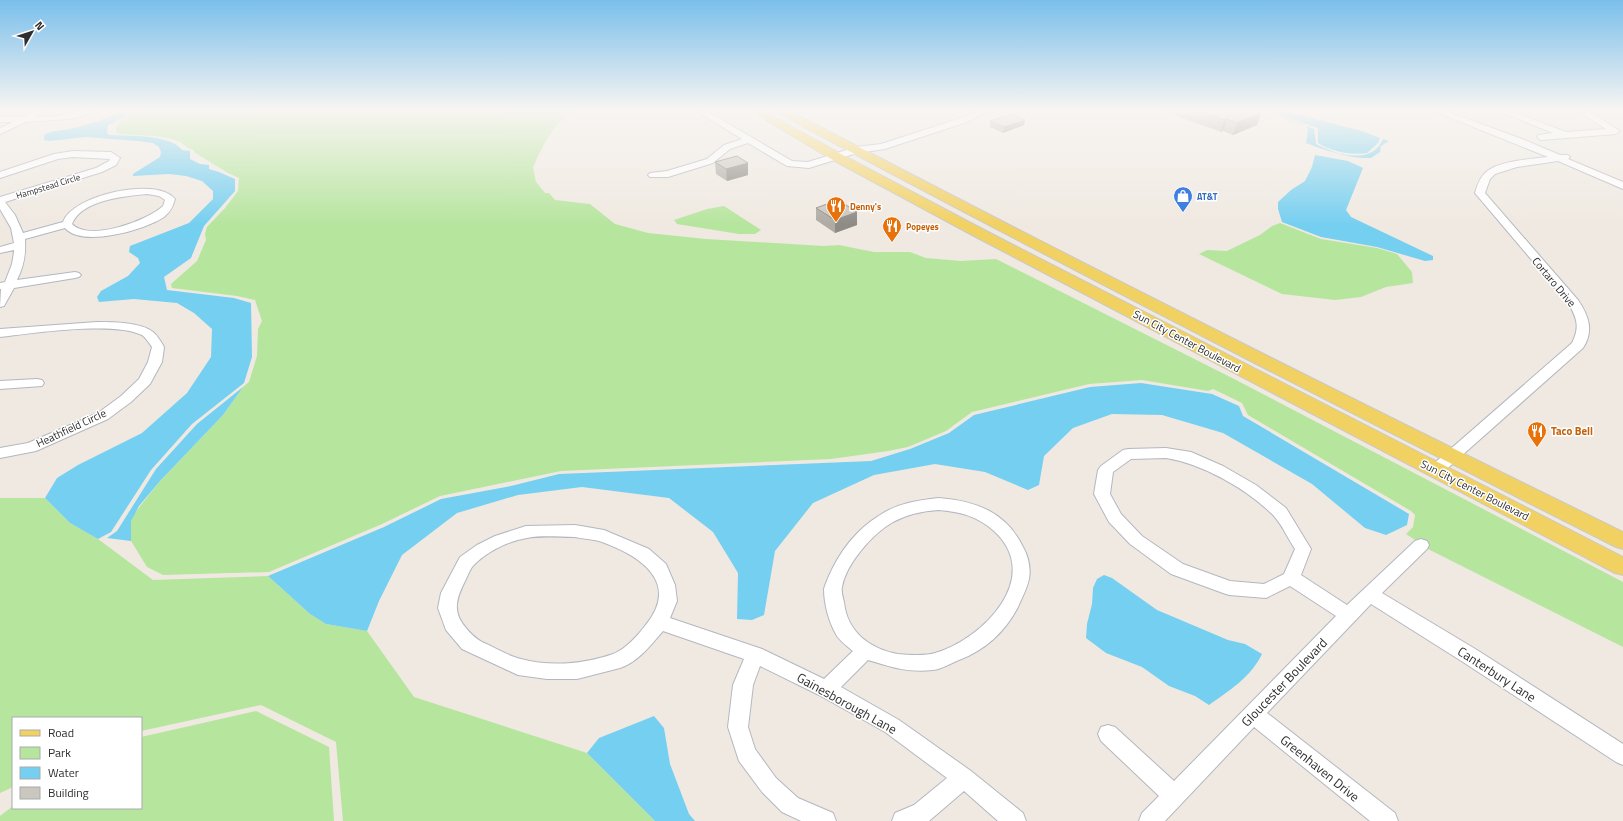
<svg xmlns="http://www.w3.org/2000/svg" width="1623" height="821" viewBox="0 0 1623 821" font-family="'Titillium Web',sans-serif">
<rect width="100%" height="100%" fill="#efe9e1"/>
<!-- green -->
<path fill="#b6e59e" d="M 139,110 L 579,110 C 553,120 544,144 533,167 L 536,182 L 545,193 L 549,193 L 555,200 L 590,204 L 615,224 L 648,233 L 706,239 L 824,246 L 839,245 L 874,252 L 910,252 L 926,258 L 961,261 L 996,259 L 1238,381 L 1623,582 L 1623,647 L 1430,550 L 1406,534 L 1413,527 L 1415,515 L 1411,511 L 1248,415 L 1242,403 L 1213,389 L 1208,391 L 1142,380 L 1089,384 L 972,412 L 946,431 L 908,447 L 888,451 L 831,459 L 561,471 L 440,496 L 382,524 L 269,572 L 163,575 L 147,567 L 131,541 L 131,521 L 134,514 L 160,481 L 223,415 L 243,387 L 249,382 L 257,356 L 258,329 L 262,321 L 255,300 L 237,296 L 172,288 L 171,284 L 197,261 L 206,240 L 205,234 L 207,227 L 225,208 L 238,191 L 239,178 L 228,173 L 194,152 L 194,150 C 188,149 185,145 180,142 C 167,135 135,135 119,134 L 116,132 L 116,128 L 122,120 Z
M 724,206 L 761,230 L 755,234 L 739,234 L 677,224 L 674,220 L 707,209 Z
M 1280,223 L 1321,239 L 1377,248 L 1397,254 L 1412,272 L 1413,283 L 1386,287 L 1361,297 L 1335,300 L 1282,294 L 1199,254 L 1207,250 L 1227,251 L 1260,235 L 1272,226 Z
M 0,498 L 45,498 L 70,523 L 98,539 L 153,580 L 268,576 L 310,614 L 326,624 L 367,631 L 414,697 L 587,753 L 655,821 L 343,821 L 336,742 L 261,705 L 141,731 L 141,718 L 13,718 L 13,787 L 0,793 Z
M 256,711 L 329,747 L 334,821 L 0,821 L 0,816 L 13,806 L 13,808 L 141,808 L 141,737 Z"/>
<!-- water -->
<path fill="#75cff0" d="M 125,110 L 131,110 L 125,117 L 108,125 L 107,132 L 109,135 C 128,136 170,134 182,150 L 190,151 L 190,159 L 200,164 L 209,165 L 209,169 L 219,172 L 235,179 L 235,191 L 204,226 L 191,258 L 164,277 L 167,290 L 234,298 L 251,303 L 252,357 L 244,383 L 192,424 L 151,470 L 111,532 L 98,539 L 70,523 L 45,498 L 57,478 L 78,465 L 142,433 L 187,393 L 211,357 L 212,329 L 194,313 L 177,303 L 134,299 L 99,302 L 97,297 L 101,291 L 128,276 L 140,263 L 138,258 L 129,252 L 130,246 L 189,223 L 213,199 L 213,191 L 202,181 L 186,176 L 169,174 L 133,176 L 133,174 L 160,157 L 161,152 L 159,147 L 153,143 L 138,141 L 86,137 L 49,141 L 44,140 L 44,135 C 51,130 61,131 69,129 C 88,125 107,119 125,110 Z
M 1260,110 L 1314,129 L 1316,144 C 1336,155 1372,166 1383,139 L 1389,141 L 1381,146 L 1380,152 L 1371,158 C 1350,159 1325,150 1306,143 L 1308,128 L 1302,124 Z
M 1264,110 L 1281,110 L 1362,131 L 1380,138 L 1378,143 L 1367,153 C 1350,155 1333,152 1318,143 L 1318,128 Z
M 1315,155 L 1348,161 L 1363,168 L 1346,210 L 1351,217 L 1433,256 L 1433,260 L 1425,261 L 1377,247 L 1321,237 L 1282,222 L 1278,209 L 1278,202 L 1291,190 L 1305,181 L 1312,167 Z
M 1141,383 L 1212,394 L 1239,406 L 1243,416 L 1409,514 L 1407,525 L 1386,535 L 1365,528 L 1312,484 L 1223,433 L 1162,415 L 1112,414 L 1073,428 L 1044,456 L 1039,485 L 1028,490 L 985,472 L 935,464 L 874,475 L 813,503 L 775,551 L 764,615 L 752,620 L 737,619 L 738,573 L 713,532 L 669,498 L 582,487 L 518,495 L 457,513 L 402,555 L 379,601 L 367,631 L 326,624 L 310,614 L 268,576 L 384,527 L 441,499 L 511,486 L 559,474 L 871,461 L 910,449 L 949,433 L 974,415 L 1090,387 Z
M 243,387 L 223,415 L 160,481 L 139,506 L 131,521 L 131,541 L 107,538 L 117,531 L 156,469 L 197,424 Z
M 1104,575 L 1112,578 L 1157,610 L 1228,640 L 1245,644 L 1262,654 C 1251,677 1229,691 1209,705 L 1195,696 L 1169,686 L 1142,667 L 1106,653 L 1086,638 L 1087,624 L 1092,604 L 1093,588 L 1097,579 Z
M 654,716 L 664,728 L 670,764 L 689,814 L 695,821 L 655,821 L 587,753 L 599,738 Z"/>
<g fill="none" stroke-linecap="round" stroke-linejoin="round">
<!-- minor casing -->
<g stroke="#b4b7c1" stroke-width="2">
<path id="minor" d="M 35,110 L 45,110 L 35,117 L 58,116 L 83,110 L 95,110 L 83,116 L 69,119 L 26,122 L 0,134 L 0,128 L 13,122 L 0,122 L 0,116 L 23,117 Z
M 695,110 L 705,110 L 792,161 L 808,162 L 856,147 L 881,144 L 961,118 L 980,110 L 991,110 L 967,122 L 885,149 L 857,153 L 809,168 L 787,166 L 748,143 L 730,149 L 713,163 L 668,177 L 650,177 L 648,175 L 650,173 L 667,171 L 707,159 L 724,145 L 742,139 Z
M 1431,110 L 1443,110 L 1522,139 L 1560,155 L 1568,155 L 1570,157 L 1568,159 L 1623,182 L 1623,189 L 1558,161 L 1517,167 L 1495,174 L 1490,179 L 1485,193 L 1578,300 C 1589,316 1594,331 1583,348 L 1441,474 L 1436,475 L 1431,474 L 1428,470 L 1431,466 L 1572,343 C 1580,327 1577,319 1569,304 L 1475,193 C 1477,186 1479,179 1485,173 C 1496,161 1531,159 1548,157 Z
M 1496,110 L 1508,110 L 1566,132 L 1606,129 L 1576,110 L 1586,110 L 1620,131 L 1616,134 L 1541,140 L 1537,137 L 1538,135 L 1553,133 Z
M 73,151 L 111,152 L 120,158 L 116,165 L 102,172 L 5,202 L 15,215 L 23,233 L 63,222 C 72,195 157,176 175,199 C 173,207 170,212 164,217 C 145,230 82,248 65,228 L 25,239 C 26,254 24,266 17,280 L 75,272 L 79,273 L 81,275 L 79,277 L 75,278 L 14,288 L 4,306 L 0,307 L 1,289 L 0,289 L 0,283 L 5,282 L 12,264 L 14,252 L 14,250 L 0,253 L 0,247 L 14,243 L 11,228 L 0,209 L 0,197 L 96,168 L 109,161 L 110,159 L 73,157 L 58,159 L 0,178 L 0,172 L 54,154 ZM 147,194 L 159,196 L 165,200 L 163,206 C 147,221 89,242 72,224 C 81,200 125,196 147,194 Z
M 97,322 C 111,322 141,322 153,332 C 158,336 161,342 164,347 L 162,362 L 150,384 L 131,402 L 108,419 L 36,451 L 0,458 L 0,448 L 28,443 L 98,413 L 121,396 L 139,379 L 148,362 L 152,347 C 149,343 146,338 142,335 C 114,321 33,333 0,337 L 0,329 Z
M 37,379 L 42,380 L 44,383 L 42,386 L 0,389 L 0,381 Z
M 1166,448 L 1191,452 L 1223,466 L 1256,485 L 1286,508 L 1311,549 L 1301,575 L 1347,605 L 1415,541 L 1421,539 L 1427,541 L 1429,545 L 1427,549 L 1382,593 L 1477,650 L 1623,744 L 1623,765 L 1616,762 L 1463,662 L 1371,604 L 1267,713 L 1395,813 L 1398,821 L 1370,821 L 1254,727 L 1165,821 L 1139,821 L 1142,813 L 1159,796 L 1101,741 L 1098,734 L 1101,727 L 1108,725 L 1115,727 L 1174,781 L 1336,616 L 1290,586 L 1266,598 L 1229,595 L 1223,593 L 1171,574 L 1130,544 L 1109,522 L 1094,494 L 1098,470 L 1101,466 L 1123,450 L 1128,449 ZM 1166,458 C 1203,464 1247,489 1273,515 C 1282,524 1288,539 1295,549 L 1284,574 L 1264,584 L 1230,581 L 1183,564 L 1142,536 L 1121,514 L 1110,494 L 1113,472 L 1131,459 Z
M 939,498 C 976,501 1006,512 1023,547 C 1028,556 1031,568 1029,579 C 1027,588 1022,598 1018,607 C 1005,632 985,650 959,660 C 951,663 942,669 933,670 C 909,673 891,667 868,660 L 841,687 L 899,720 L 971,771 L 1023,813 L 1026,821 L 998,821 L 964,791 L 929,821 L 892,821 L 895,813 L 914,805 L 947,778 L 885,732 L 819,695 L 760,666 L 753,685 L 748,727 L 755,749 L 776,778 L 798,798 L 833,813 L 836,821 L 801,821 L 782,812 L 762,792 L 739,761 L 728,727 L 733,685 L 744,659 L 663,631 C 651,645 638,662 620,668 L 577,679 L 547,679 L 518,675 L 462,649 L 446,630 L 438,608 L 441,593 L 460,557 L 477,545 L 495,536 L 526,526 L 575,525 L 604,530 L 649,549 L 666,564 L 675,585 L 677,601 L 670,618 L 762,649 L 824,679 L 853,651 C 848,647 841,642 837,636 C 829,623 824,604 824,589 C 825,585 827,581 828,578 C 839,552 857,529 880,515 C 898,503 919,500 939,498 ZM 939,510 C 961,512 977,516 994,531 C 1044,577 983,639 935,653 C 927,656 906,655 898,654 C 870,649 847,632 844,602 C 843,598 841,592 842,587 C 846,564 872,534 893,522 C 908,514 922,511 939,510 ZM 575,537 C 584,539 594,539 602,542 C 641,556 681,583 645,626 C 637,636 626,649 613,654 C 585,664 550,667 521,659 C 508,656 494,647 482,642 C 475,638 471,634 466,628 C 451,611 457,597 466,579 C 468,575 470,569 473,566 C 486,552 508,541 527,538 C 542,535 559,537 575,537 Z"/>
</g>
<!-- major casing -->
<g stroke="#c9c9c9" stroke-width="2">
<path id="major" d="M 749,110 L 762,110 L 841,154 L 986,231 L 1623,557 L 1623,575 L 1615,573 L 976,237 L 833,160 Z
M 775,110 L 788,110 C 1064,255 1343,395 1623,532 L 1623,549 L 1616,547 C 1334,405 1054,261 776,112 Z"/>
</g>
<!-- minor -->
<use href="#minor" fill="#fff" fill-rule="evenodd"/>
<!-- major -->
<use href="#major" fill="#f2d163" fill-rule="evenodd"/>
</g>
<!-- wall -->
<path fill="#afaba4" d="M 1161,110 L 1261,110 L 1260,113 L 1261,113 L 1257,125 L 1233,135 L 1223,131 L 1221,132 Z
M 990,121 L 1024,125 L 1003,133 L 990,127 Z
M 715,162 L 748,163 L 748,175 L 727,181 L 716,174 Z
M 816,208 L 857,212 L 857,225 L 835,233 L 816,220 Z"/>
<!-- shaded-wall -->
<path fill="#8e8b86" d="M 1250,110 L 1261,110 L 1260,114 L 1261,113 L 1257,125 L 1233,135 L 1237,123 Z
M 1227,119 L 1223,131 L 1221,132 L 1224,120 Z
M 1025,120 L 1024,125 L 1003,133 L 1004,127 Z
M 748,163 L 748,175 L 727,181 L 726,169 Z
M 857,212 L 857,225 L 835,233 L 835,220 Z"/>
<!-- building -->
<path fill="#cbc7bf" stroke="#8e8b86" d="M 1195,110 L 1252,110 L 1261,113 L 1237,123 L 1227,119 L 1224,120 Z
M 1012,114 L 1025,120 L 1004,127 L 990,121 Z
M 737,156 L 748,163 L 726,169 L 715,162 Z
M 838,200 L 857,212 L 835,220 L 816,208 Z"/>
<!-- sky -->
<linearGradient id="sky" x2="0" y2="1"><stop stop-color="#7abfeb"/><stop offset="0.49" stop-color="#f8f5f2"/><stop offset="1" stop-color="#f8f5f2" stop-opacity="0"/></linearGradient>
<rect width="1623" height="225" fill="url(#sky)"/>
<!-- icons -->
<defs>
<g id="shop-pin" transform="scale(1)"><path d="M0 17L-7.5 6A9.5 9.5 0 1 1 7.5 6Z" fill="#3f7fe0" stroke="#fff"/><path d="M-5-2.5h2.3a2.7 3.5 0 0 1 5.4 0H5L5.5 6h-11ZM-1.5-2.5h3a1.5 2.3 0 0 0-3 0Z" fill="#fff"/></g>
<g id="restaurant-pin" transform="scale(1)"><path d="M0 17L-7.5 6A9.5 9.5 0 1 1 7.5 6Z" fill="#e8710a" stroke="#fff"/><path d="M-5-6h1v4h1v-4h1v4h1v-4h1v5L-1.5 .5V6h-2V.5L-5-1ZM5-6V6H3V1.5H1.5Q1.5-4 5-6Z" fill="#fff"/></g>
</defs>
<g fill-rule="evenodd">
<use href="#shop-pin" x="1183" y="196"/>
<use href="#restaurant-pin" x="836" y="206"/>
<use href="#restaurant-pin" x="892" y="226"/>
<use href="#restaurant-pin" x="1537" y="431"/>
</g>
<g text-anchor="middle" dominant-baseline="central" stroke-width="3" stroke-linejoin="round" paint-order="stroke">
<!-- far-street labels -->
<g font-size="9" fill="#2e2e2e" stroke="#fff">
<text transform="translate(48 186) rotate(-17)">Hampstead Circle</text>
</g>
<!-- far-shop labels -->
<g font-size="9" font-weight="bold" fill="#366cbe" stroke="#fff" text-anchor="start">
<text x="1197" y="196">AT&amp;T</text>
</g>
<!-- far-food labels -->
<g font-size="9" font-weight="bold" fill="#c56008" stroke="#fff" text-anchor="start">
<text x="850" y="206">Denny's</text>
<text x="906" y="226">Popeyes</text>
</g>
<!-- street labels -->
<g font-size="11" fill="#2e2e2e" stroke="#fff">
<text transform="translate(1554 282) rotate(50)">Cortaro Drive</text>
<text transform="translate(1187 341) rotate(28)">Sun City Center Boulevard</text>
<text transform="translate(71 428) rotate(-25)">Heathfield Circle</text>
<text transform="translate(1475 490) rotate(27)">Sun City Center Boulevard</text>
</g>
<!-- food labels -->
<g font-size="11" font-weight="bold" fill="#c56008" stroke="#fff" text-anchor="start">
<text x="1551" y="431">Taco Bell</text>
</g>
<!-- near-street labels -->
<g font-size="13" fill="#2e2e2e" stroke="#fff">
<text transform="translate(1497 674) rotate(33)">Canterbury Lane</text>
<text transform="translate(1284 682) rotate(-46)">Gloucester Boulevard</text>
<text transform="translate(847 703) rotate(29)">Gainesborough Lane</text>
<text transform="translate(1320 768) rotate(39)">Greenhaven Drive</text>
</g>
</g>
<!-- legend -->
<rect x="12" y="717" width="130" height="92" fill="#ffffff" stroke="#ababab"/>
<rect x="20" y="730" width="20" height="6" fill="#f2d163" stroke="#ababab"/>
<text x="48" y="737" font-size="12" fill="#2e2e2e">Road</text>
<rect x="20" y="747" width="20" height="12" fill="#b6e59e" stroke="#ababab"/>
<text x="48" y="757" font-size="12" fill="#2e2e2e">Park</text>
<rect x="20" y="767" width="20" height="12" fill="#75cff0" stroke="#ababab"/>
<text x="48" y="777" font-size="12" fill="#2e2e2e">Water</text>
<rect x="20" y="787" width="20" height="12" fill="#cbc7bf" stroke="#ababab"/>
<text x="48" y="797" font-size="12" fill="#2e2e2e">Building</text>
<!-- north arrow -->
<g transform="translate(32 32) rotate(51)" stroke="#ffffff" stroke-width="3" paint-order="stroke">
<path d="M0-3L7 15L0 10L-7 15Z" fill="#2e2e2e"/>
<text y="-6" font-size="11" font-weight="bold" text-anchor="middle" fill="#2e2e2e">N</text>
</g>
</svg>
